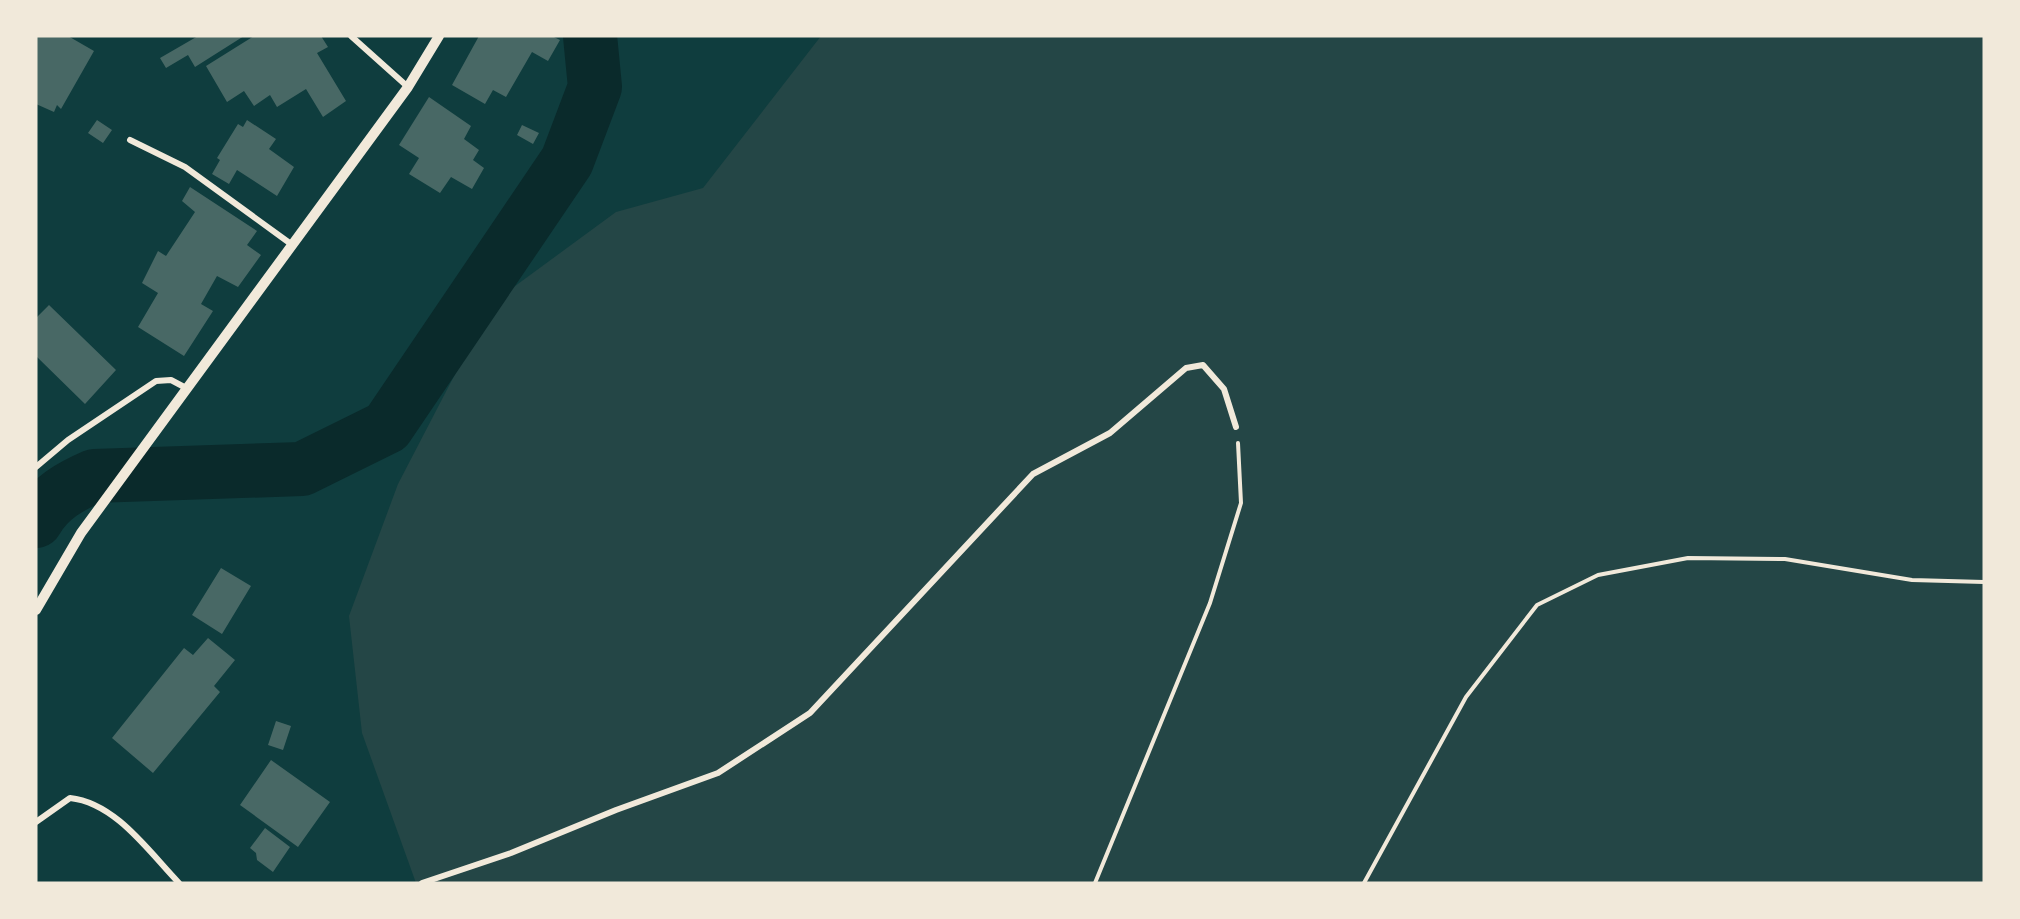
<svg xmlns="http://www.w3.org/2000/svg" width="2020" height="919" viewBox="0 0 2020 919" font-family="Raleway,sans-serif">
<rect width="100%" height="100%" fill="#0f3d3e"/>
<!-- green -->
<path fill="#244646" d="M 821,36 L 1984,36 L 1984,883 L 416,883 L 362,733 L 349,616 L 398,484 L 492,303 L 616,212 L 703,188 Z"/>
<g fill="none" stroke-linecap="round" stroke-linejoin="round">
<!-- river -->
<path stroke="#0a2a2b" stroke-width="54" d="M 36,521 C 49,498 71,486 94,476 L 302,469 L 387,427 L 567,161 L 595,87 L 590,36"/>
</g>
<!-- building -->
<path fill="#486865" d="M 36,36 L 68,36 L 94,51 L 61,109 L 57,105 L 54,112 L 36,104 Z
M 198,36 L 244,36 L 195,67 L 188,55 L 166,68 L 160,58 Z
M 254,36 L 321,36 L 328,47 L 317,53 L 346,101 L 323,117 L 306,89 L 277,107 L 270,95 L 254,106 L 244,91 L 227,102 L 206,66 Z
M 479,36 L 552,36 L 560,40 L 548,61 L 532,52 L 506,97 L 493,90 L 485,104 L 452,85 Z
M 429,97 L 471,126 L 464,139 L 479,150 L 473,160 L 484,168 L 472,189 L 451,177 L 440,193 L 409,174 L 419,158 L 399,145 Z
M 97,120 L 112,130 L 103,143 L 88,133 Z
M 247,120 L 276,139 L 269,149 L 294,167 L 277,196 L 237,170 L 229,184 L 212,174 L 220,160 L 217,158 L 238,124 L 243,127 Z
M 522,125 L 539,133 L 533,144 L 517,135 Z
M 190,187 L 257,231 L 247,245 L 261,255 L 238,287 L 217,276 L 201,304 L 213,311 L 184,356 L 138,327 L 158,293 L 142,283 L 158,251 L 166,256 L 195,212 L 182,201 Z
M 49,305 L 116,370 L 85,404 L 36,356 L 36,318 Z
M 221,568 L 251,586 L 222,634 L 192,615 Z
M 208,638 L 235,660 L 214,686 L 220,692 L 153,773 L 112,738 L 184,648 L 193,655 Z
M 276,721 L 291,726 L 283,750 L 268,745 Z
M 271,760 L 330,802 L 298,847 L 240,805 Z
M 265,828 L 290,847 L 273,872 L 257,860 L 256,853 L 250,848 Z"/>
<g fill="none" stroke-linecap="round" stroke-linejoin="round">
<!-- path -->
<path stroke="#f1e9da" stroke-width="4" d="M 1095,883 L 1210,603 L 1241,503 L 1238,443
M 1364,883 L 1466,697 L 1537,605 L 1598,575 L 1688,558 L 1785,559 L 1912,580 L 1984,582"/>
<!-- minor -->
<path stroke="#f1e9da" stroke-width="6" d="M 351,36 L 408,87
M 130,140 L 185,167 L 291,244
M 36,467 L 68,440 L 156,381 L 171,380 L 188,389
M 36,822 L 70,798 C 116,803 149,852 179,883
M 422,883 L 511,853 L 616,810 L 718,773 L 810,713 L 1033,474 L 1110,433 L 1186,368 L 1203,365 L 1224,389 L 1236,427"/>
<!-- tertiary -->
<path stroke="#f1e9da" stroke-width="10" d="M 36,610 L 81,533 L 408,87 L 439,36"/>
</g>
<!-- border -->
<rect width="2020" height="919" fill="none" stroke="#f1e9da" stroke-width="75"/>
</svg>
